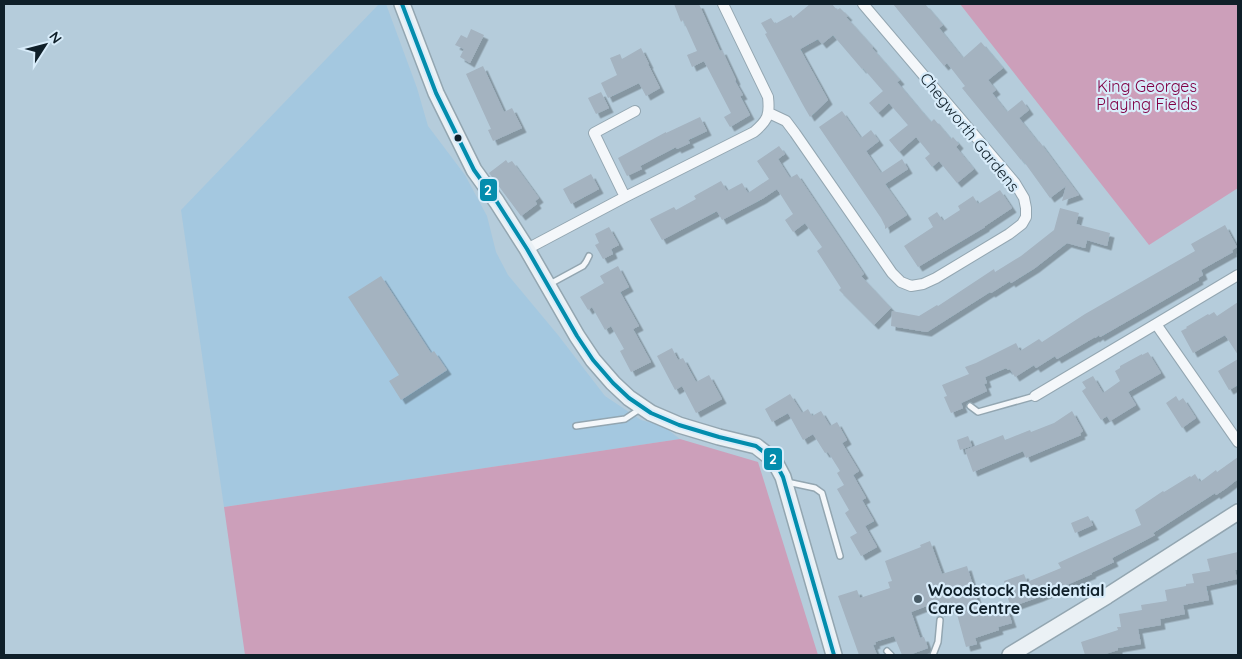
<svg xmlns="http://www.w3.org/2000/svg" width="1242" height="659" viewBox="0 0 1242 659" font-family="Quicksand,sans-serif">
<defs>
<filter id="shadow"><feDropShadow dx="4.5" dy="4.5" stdDeviation="0" flood-color="#0004"/></filter>
</defs>
<rect width="100%" height="100%" fill="#b5ccdb"/>
<!-- built -->
<path fill="#a4c8e0" d="M 379,4 L 386,4 L 417,88 L 428,126 L 465,175 L 487,216 L 496,252 L 508,275 L 558,335 L 605,396 L 641,420 L 663,426 L 680,439 L 224,507 L 181,210 Z"/>
<!-- green -->
<path fill="#cc9fba" d="M 960,4 L 1238,4 L 1238,188 L 1149,245 Z
M 680,439 L 758,462 L 818,655 L 245,655 L 224,507 Z"/>
<!-- building -->
<path fill="#a4b3c0" filter="url(#shadow)" d="M 674,4 L 699,4 L 720,51 L 722,50 L 736,80 L 735,81 L 743,95 L 740,96 L 750,115 L 730,127 L 724,117 L 731,113 L 704,61 L 692,67 L 687,55 L 697,51 L 683,20 L 681,22 Z
M 810,4 L 832,4 L 837,10 L 840,8 L 848,16 L 846,17 L 873,47 L 872,48 L 900,80 L 897,82 L 917,106 L 931,122 L 934,119 L 951,139 L 953,137 L 959,144 L 956,147 L 974,169 L 957,183 L 939,161 L 932,167 L 925,158 L 930,154 L 916,137 L 899,152 L 889,140 L 908,125 L 889,103 L 878,113 L 869,103 L 883,91 L 863,68 L 862,69 L 833,35 L 822,44 L 818,39 L 800,49 L 828,100 L 810,117 L 803,105 L 765,34 L 767,33 L 761,23 L 771,18 L 775,24 L 791,15 L 793,18 Z
M 893,4 L 925,4 L 943,25 L 939,28 L 963,58 L 981,42 L 1003,68 L 988,80 L 996,90 L 992,93 L 1007,112 L 1022,100 L 1029,110 L 1019,118 L 1038,142 L 1039,141 L 1079,195 L 1062,201 L 1066,186 L 1050,198 L 1022,159 L 1021,160 L 962,88 L 965,86 L 947,63 L 944,66 Z
M 471,29 L 484,35 L 470,63 L 460,57 L 464,49 L 455,45 L 461,35 L 467,38 Z
M 641,48 L 649,64 L 648,64 L 660,88 L 646,96 L 639,83 L 608,98 L 601,83 L 617,75 L 610,58 L 620,54 L 622,59 Z
M 483,66 L 504,112 L 512,108 L 522,128 L 493,141 L 488,130 L 491,129 L 466,74 Z
M 601,92 L 609,108 L 596,114 L 588,98 Z
M 842,111 L 861,138 L 871,130 L 879,141 L 866,151 L 881,173 L 902,159 L 908,169 L 885,184 L 907,215 L 885,229 L 885,226 L 881,218 L 819,127 Z
M 700,117 L 707,131 L 688,140 L 690,143 L 677,149 L 676,147 L 640,166 L 642,169 L 627,176 L 618,158 L 666,132 L 666,133 Z
M 779,146 L 785,154 L 778,159 L 790,178 L 797,174 L 864,274 L 861,276 L 891,308 L 874,325 L 839,290 L 841,288 L 817,251 L 822,247 L 805,223 L 793,232 L 785,220 L 793,214 L 777,189 L 762,199 L 722,220 L 717,211 L 662,240 L 650,219 L 674,207 L 676,210 L 696,199 L 694,196 L 721,181 L 727,191 L 742,183 L 748,193 L 769,179 L 757,161 Z
M 506,160 L 508,163 L 512,161 L 539,198 L 535,201 L 537,204 L 521,216 L 489,173 Z
M 591,174 L 599,189 L 571,204 L 563,189 Z
M 1000,190 L 1012,208 L 985,226 L 985,227 L 918,267 L 904,246 L 933,227 L 928,218 L 937,212 L 943,221 L 960,210 L 958,206 L 973,196 L 978,204 Z
M 1060,208 L 1079,213 L 1076,224 L 1110,233 L 1107,246 L 1087,240 L 1085,248 L 1067,243 L 1035,268 L 1011,283 L 1010,281 L 991,293 L 990,292 L 927,332 L 891,326 L 892,311 L 919,316 L 937,305 L 938,306 L 994,269 L 995,272 L 1021,256 L 1054,230 Z
M 1225,225 L 1237,247 L 1232,250 L 1233,252 L 1201,270 L 1203,275 L 1198,278 L 1199,280 L 1100,337 L 1099,335 L 1095,338 L 1095,337 L 1057,359 L 1055,356 L 1036,368 L 1034,365 L 1015,377 L 1010,369 L 1008,370 L 1006,368 L 985,377 L 987,383 L 984,384 L 987,391 L 961,403 L 963,408 L 951,413 L 944,397 L 947,396 L 942,385 L 969,374 L 965,367 L 976,363 L 1016,343 L 1020,351 L 1039,339 L 1042,342 L 1085,314 L 1195,251 L 1191,244 Z
M 609,227 L 619,245 L 611,249 L 613,254 L 603,259 L 595,245 L 599,243 L 595,234 Z
M 618,266 L 629,287 L 620,292 L 639,326 L 633,329 L 651,362 L 631,372 L 620,351 L 624,349 L 611,326 L 605,330 L 592,307 L 588,310 L 580,297 L 604,283 L 600,276 Z
M 381,276 L 431,353 L 434,351 L 447,370 L 401,400 L 389,381 L 399,375 L 348,297 Z
M 1238,302 L 1238,355 L 1225,335 L 1193,353 L 1181,331 L 1187,328 L 1186,327 L 1208,314 L 1209,315 L 1214,312 L 1217,316 Z
M 672,348 L 678,360 L 683,358 L 696,382 L 709,375 L 722,399 L 696,413 L 682,386 L 675,390 L 657,356 Z
M 1148,352 L 1161,373 L 1128,392 L 1136,405 L 1110,421 L 1107,416 L 1101,420 L 1082,391 L 1086,388 L 1082,382 L 1093,376 L 1103,393 L 1120,381 L 1115,371 L 1120,368 L 1120,366 L 1142,354 L 1142,355 Z
M 1238,359 L 1238,385 L 1229,390 L 1218,371 Z
M 790,394 L 802,413 L 808,409 L 812,416 L 821,411 L 830,426 L 837,422 L 847,440 L 842,443 L 859,471 L 853,475 L 866,498 L 862,500 L 874,521 L 865,526 L 877,547 L 861,556 L 850,537 L 857,533 L 845,513 L 849,510 L 837,489 L 844,485 L 837,473 L 840,471 L 828,452 L 825,453 L 813,434 L 803,440 L 788,413 L 772,422 L 765,409 Z
M 1176,396 L 1179,401 L 1183,398 L 1196,418 L 1182,428 L 1166,403 Z
M 1072,411 L 1083,431 L 1080,433 L 1081,435 L 1026,458 L 1023,451 L 973,472 L 965,450 L 1003,435 L 1005,440 L 1030,430 L 1031,432 L 1054,423 Z
M 968,436 L 972,446 L 960,450 L 957,440 Z
M 1238,457 L 1238,479 L 1225,489 L 1216,495 L 1215,493 L 1153,533 L 1155,535 L 1112,558 L 1114,562 L 1091,573 L 1092,574 L 1039,597 L 1011,607 L 1006,593 L 1008,593 L 1004,581 L 1024,574 L 1027,582 L 1061,568 L 1058,563 L 1141,525 L 1135,510 L 1163,491 L 1164,492 L 1190,476 L 1191,477 L 1195,474 L 1200,482 L 1216,470 L 1217,472 Z
M 1088,516 L 1093,525 L 1075,533 L 1071,523 Z
M 930,541 L 942,574 L 967,566 L 982,616 L 1007,608 L 1012,623 L 998,627 L 999,630 L 975,638 L 977,644 L 966,647 L 955,607 L 940,612 L 937,602 L 911,612 L 920,638 L 924,637 L 928,648 L 909,655 L 902,655 L 894,636 L 875,642 L 876,644 L 873,645 L 877,655 L 859,655 L 838,596 L 857,590 L 860,598 L 890,588 L 888,582 L 892,581 L 885,561 L 921,547 L 920,545 Z
M 1238,552 L 1238,570 L 1235,570 L 1237,579 L 1206,586 L 1209,600 L 1183,605 L 1185,614 L 1160,619 L 1161,625 L 1138,629 L 1141,644 L 1118,648 L 1118,650 L 1102,655 L 1085,655 L 1081,642 L 1118,630 L 1117,627 L 1121,627 L 1119,614 L 1142,610 L 1141,605 L 1167,601 L 1165,590 L 1186,586 L 1186,584 L 1194,583 L 1192,574 L 1210,571 L 1207,559 Z"/>
<g fill="none" stroke-linecap="round" stroke-linejoin="round">
<!-- lane casing -->
<g stroke="#93a6b1" stroke-width="8">
<path id="lane" d="M 548,285 L 583,266 L 586,262 L 589,256
M 970,406 L 978,412 L 1035,396
M 576,426 L 625,419 L 640,409
M 787,482 L 815,488 L 822,493 L 840,556
M 887,651 L 891,655
M 933,655 L 938,642 L 940,620"/>
</g>
<!-- street casing -->
<g stroke="#93a6b1" stroke-width="12">
<path id="street" d="M 769,113 L 786,121 L 795,133 L 892,273 L 901,282 L 911,286 L 923,284 L 936,278 L 1009,234 L 1022,224 L 1026,217 L 1026,208 L 1024,198 L 1015,183 L 863,4
M 625,197 L 594,133 L 635,111
M 527,249 L 625,197 L 754,132 C 768,120 770,115 768,97 L 723,4
M 1238,275 L 1156,324 L 1238,442
M 1035,396 L 1156,324"/>
</g>
<!-- secondary casing -->
<g stroke="#93a6b1" stroke-width="18">
<path id="secondary" d="M 402,4 L 436,93 L 474,170 L 497,202 L 527,249 L 577,336 L 593,360 L 613,383 L 629,398 L 651,413 L 679,425 L 719,437 L 756,446 L 774,460 L 783,477 L 834,655
M 1010,655 L 1107,596 L 1238,512"/>
</g>
<!-- lane -->
<use href="#lane" stroke="#f4f7fa" stroke-width="5"/>
<!-- street -->
<use href="#street" stroke="#f4f7fa" stroke-width="10"/>
<!-- secondary -->
<use href="#secondary" stroke="#ebf1f5" stroke-width="15"/>
<!-- bus-1 casing -->
<g stroke="#d8ecfa" stroke-width="8">
<path id="bus-1" d="M 402,4 L 436,93 L 474,170 L 497,202 L 527,249 L 577,336 L 593,360 L 613,383 L 629,398 L 651,413 L 679,425 L 719,437 L 756,446 L 774,460 L 783,477 L 834,655"/>
</g>
<!-- bus-1 -->
<use href="#bus-1" stroke="#038dad" stroke-width="4"/>
</g>
<!-- markers -->
<circle fill="#0f1f29" stroke="#d8ecfa" stroke-width="2" cx="458" cy="138" r="4.5"/>
<circle fill="#495c67" stroke="#d8ecfa" stroke-width="2" cx="918" cy="599" r="5"/>
<g text-anchor="middle" dominant-baseline="central" stroke-width="4.5" stroke-linejoin="round" paint-order="stroke">
<!-- park labels -->
<g font-size="16" fill="#810045" stroke="#d8ecfa">
<text x="1147" y="86">King Georges<tspan x="1147" dy="18">Playing Fields</tspan></text>
</g>
<!-- street labels -->
<g font-size="16" fill="#0f1f29" stroke="#d8ecfa">
<text transform="translate(970 132) rotate(51)">Chegworth Gardens</text>
</g>
<!-- poi labels -->
<g font-size="16" font-weight="bold" fill="#0f1f29" stroke="#d8ecfa" text-anchor="start">
<text x="928" y="590">Woodstock Residential<tspan x="928" dy="18">Care Centre</tspan></text>
</g>
</g>
<g stroke="#d8ecfa" stroke-width="2">
<rect x="479" y="178" width="19" height="24" rx="5" fill="#038dad"/>
<rect x="763" y="447" width="20" height="24" rx="5" fill="#038dad"/>
</g>
<g font-size="14" text-anchor="middle" font-weight="bold" fill="#fff">
<text x="488" y="195">2</text>
<text x="773" y="464">2</text>
</g>
<!-- border -->
<rect width="1242" height="659" fill="none" stroke="#0f1f29" stroke-width="10"/>
<!-- north arrow -->
<g transform="translate(45 45) rotate(54)" stroke="#d8ecfa" stroke-width="4" paint-order="stroke">
<path d="M0-4L9 19L0 12L-9 19Z" fill="#0f1f29"/>
<text y="-8" font-size="14" font-weight="bold" text-anchor="middle" fill="#0f1f29">N</text>
</g>
</svg>
